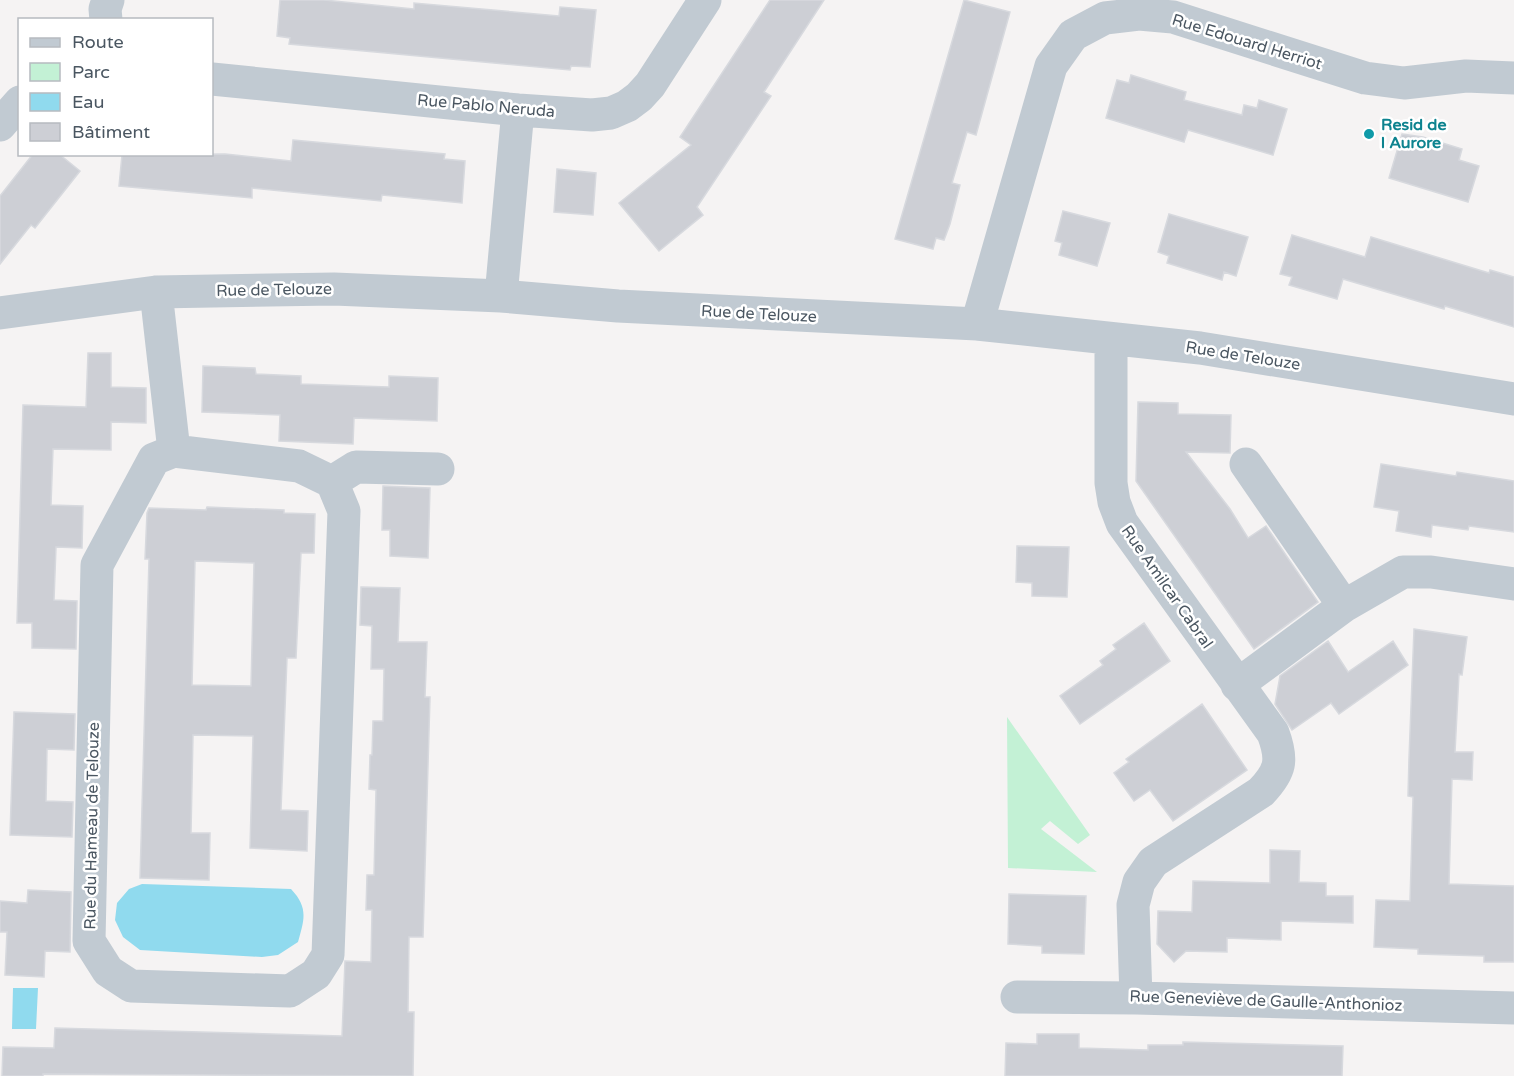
<svg xmlns="http://www.w3.org/2000/svg" width="1514" height="1076" viewBox="0 0 1514 1076" font-family="'Varela Round',sans-serif">
<rect width="100%" height="100%" fill="#f5f3f3"/>
<!-- green -->
<path fill="#c3f1d5" d="M 1007,717 L 1090,835 L 1078,844 L 1050,821 L 1041,829 L 1097,872 L 1008,868 Z"/>
<!-- water -->
<path fill="#90daee" d="M 142,884 L 291,889 C 309,908 304,920 298,942 L 278,955 L 262,957 L 140,950 L 123,937 L 115,920 L 117,903 L 129,889 Z
M 13,988 L 38,988 L 36,1029 L 12,1029 Z"/>
<!-- building -->
<path fill="#cdcfd5" stroke="#d7d9de" stroke-width="1.5" fill-rule="evenodd" d="M 280,0 L 324,0 L 414,9 L 414,3 L 559,16 L 560,7 L 596,10 L 590,67 L 571,66 L 570,70 L 289,44 L 290,38 L 277,36 Z
M 770,0 L 824,0 L 764,92 L 771,96 L 697,207 L 703,215 L 659,251 L 619,203 L 691,145 L 680,137 Z
M 964,0 L 1010,12 L 976,135 L 967,132 L 952,183 L 960,185 L 950,224 L 944,240 L 936,238 L 933,249 L 895,239 Z
M 1131,75 L 1186,92 L 1184,100 L 1242,115 L 1244,105 L 1257,108 L 1259,100 L 1287,109 L 1273,155 L 1188,130 L 1184,142 L 1106,118 L 1117,80 L 1129,83 Z
M 1402,134 L 1423,137 L 1462,149 L 1459,160 L 1479,166 L 1468,202 L 1389,178 Z
M 293,140 L 445,154 L 444,159 L 465,161 L 462,203 L 382,195 L 381,201 L 252,188 L 252,198 L 119,186 L 122,155 L 225,154 L 291,161 Z
M 33,154 L 59,154 L 80,171 L 35,228 L 31,225 L 0,264 L 0,196 Z
M 557,169 L 596,173 L 593,215 L 554,212 Z
M 1063,211 L 1110,223 L 1097,266 L 1059,255 L 1062,243 L 1055,241 Z
M 1169,214 L 1248,237 L 1236,276 L 1224,272 L 1222,280 L 1167,263 L 1169,256 L 1158,252 Z
M 1292,235 L 1365,257 L 1371,237 L 1489,273 L 1490,270 L 1514,277 L 1514,327 L 1445,306 L 1444,309 L 1343,279 L 1337,299 L 1289,285 L 1292,277 L 1280,274 Z
M 88,353 L 111,353 L 111,387 L 146,388 L 146,423 L 111,422 L 111,450 L 53,449 L 51,505 L 83,506 L 82,548 L 56,547 L 54,600 L 77,601 L 76,649 L 32,648 L 32,623 L 17,623 L 23,405 L 86,407 Z
M 203,366 L 255,368 L 256,374 L 301,376 L 301,384 L 389,387 L 389,376 L 438,378 L 437,421 L 354,418 L 353,444 L 279,441 L 280,415 L 202,412 Z
M 1138,402 L 1178,403 L 1178,414 L 1231,415 L 1230,453 L 1186,452 L 1230,509 L 1248,538 L 1266,526 L 1318,602 L 1254,649 L 1136,481 Z
M 1381,464 L 1456,476 L 1457,472 L 1514,481 L 1514,532 L 1469,526 L 1468,530 L 1432,525 L 1431,537 L 1396,531 L 1399,511 L 1374,507 Z
M 383,486 L 430,488 L 428,558 L 390,556 L 390,530 L 382,530 Z
M 207,507 L 284,510 L 284,513 L 315,514 L 314,553 L 301,553 L 296,658 L 287,658 L 281,810 L 308,811 L 307,851 L 250,848 L 253,736 L 193,735 L 191,833 L 210,833 L 209,880 L 140,878 L 149,559 L 145,559 L 147,513 L 149,508 L 206,510 ZM 195,561 L 254,563 L 251,686 L 192,685 Z
M 1017,546 L 1069,547 L 1067,597 L 1032,596 L 1032,583 L 1016,582 Z
M 361,587 L 400,588 L 398,642 L 427,642 L 425,697 L 430,697 L 423,937 L 409,937 L 408,1012 L 414,1012 L 413,1076 L 43,1074 L 43,1076 L 2,1076 L 3,1047 L 54,1048 L 55,1028 L 342,1036 L 345,961 L 371,962 L 372,910 L 366,910 L 367,875 L 374,875 L 376,790 L 369,789 L 370,755 L 372,755 L 373,721 L 383,721 L 384,669 L 371,669 L 372,626 L 360,625 Z
M 1144,623 L 1170,661 L 1080,724 L 1060,696 L 1103,665 L 1100,661 L 1116,649 L 1113,645 Z
M 1414,629 L 1467,637 L 1462,675 L 1459,674 L 1455,752 L 1473,752 L 1472,780 L 1452,779 L 1449,884 L 1514,886 L 1514,962 L 1484,962 L 1484,956 L 1418,954 L 1418,949 L 1374,947 L 1376,900 L 1410,901 L 1413,797 L 1408,796 L 1409,758 Z
M 1328,641 L 1348,672 L 1393,641 L 1408,665 L 1339,714 L 1331,703 L 1292,730 L 1275,704 L 1280,676 Z
M 1202,704 L 1247,770 L 1173,821 L 1150,790 L 1134,801 L 1114,773 L 1129,762 L 1126,759 Z
M 14,712 L 75,714 L 74,750 L 47,749 L 46,801 L 73,802 L 72,837 L 10,835 Z
M 1270,850 L 1300,851 L 1299,882 L 1326,883 L 1326,896 L 1353,896 L 1353,923 L 1281,921 L 1281,940 L 1227,938 L 1227,952 L 1186,951 L 1174,962 L 1157,944 L 1158,911 L 1192,912 L 1193,881 L 1270,883 Z
M 28,890 L 71,892 L 70,952 L 45,951 L 44,977 L 5,975 L 7,932 L 0,932 L 0,901 L 27,903 Z
M 1009,894 L 1086,896 L 1084,954 L 1042,953 L 1042,946 L 1008,944 Z
M 1037,1034 L 1079,1034 L 1079,1048 L 1148,1050 L 1148,1045 L 1183,1045 L 1183,1042 L 1343,1046 L 1342,1076 L 1005,1076 L 1006,1043 L 1037,1044 Z"/>
<g fill="none" stroke-linecap="round" stroke-linejoin="round">
<!-- minor -->
<path stroke="#c1cad2" stroke-width="33" d="M 106,20 L 105,9 L 108,0
M 212,79 L 518,110 L 592,115 L 611,113 L 627,106 L 639,97 L 650,85 L 705,0
M 0,125 L 20,102
M 156,292 L 174,451
M 501,296 L 518,110
M 0,313 L 156,292 L 334,289 L 501,296 L 618,306 L 977,324 L 1200,348 L 1514,399
M 977,324 L 1051,66 L 1073,35 L 1105,18 L 1139,14 L 1173,17 L 1365,78 L 1404,83 L 1466,76 L 1514,78
M 1111,339 L 1111,483 L 1114,502 L 1122,523 L 1273,733 C 1283,760 1281,771 1261,792 L 1153,862 L 1139,882 L 1133,905 L 1136,998
M 174,451 L 299,466 L 332,482 L 344,511 L 328,955 L 316,974 L 290,991 L 131,986 L 108,971 L 89,941 L 97,565 L 154,459 Z
M 1246,464 L 1344,606
M 332,482 L 356,467 L 438,469
M 1237,685 L 1344,606 L 1403,572 L 1431,572 L 1514,584
M 1017,997 L 1136,998 L 1514,1008"/>
</g>
<!-- markers -->
<circle fill="#0f9aa8" stroke="#fff" stroke-width="2" cx="1369" cy="134" r="6"/>
<g text-anchor="middle" dominant-baseline="central" stroke-width="5" stroke-linejoin="round" paint-order="stroke">
<!-- street labels -->
<g font-size="16" fill="#4a5661" stroke="#fff">
<text transform="translate(1247 42) rotate(17)">Rue Edouard Herriot</text>
<text transform="translate(486 106) rotate(5)">Rue Pablo Neruda</text>
<text transform="translate(274 290) rotate(-1)">Rue de Telouze</text>
<text transform="translate(759 314) rotate(3)">Rue de Telouze</text>
<text transform="translate(1243 356) rotate(9)">Rue de Telouze</text>
<text transform="translate(1167 587) rotate(55)">Rue Amilcar Cabral</text>
<text transform="translate(92 826) rotate(-89)">Rue du Hameau de Telouze</text>
<text transform="translate(1266 1001) rotate(2)">Rue Geneviève de Gaulle-Anthonioz</text>
</g>
<!-- culture labels -->
<g font-size="16" font-weight="bold" fill="#0d838f" stroke="#fff" text-anchor="start">
<text x="1381" y="125">Resid de<tspan x="1381" dy="18">l Aurore</tspan></text>
</g>
</g>
<!-- legend -->
<rect x="18" y="18" width="195" height="138" fill="#ffffff" stroke="#b7bbc0" stroke-width="1.5"/>
<rect x="30" y="38" width="30" height="9" fill="#c1cad2" stroke="#b7bbc0" stroke-width="1.5"/>
<text x="72" y="48" font-size="18" fill="#4a5661">Route</text>
<rect x="30" y="63" width="30" height="18" fill="#c3f1d5" stroke="#b7bbc0" stroke-width="1.5"/>
<text x="72" y="78" font-size="18" fill="#4a5661">Parc</text>
<rect x="30" y="93" width="30" height="18" fill="#90daee" stroke="#b7bbc0" stroke-width="1.5"/>
<text x="72" y="108" font-size="18" fill="#4a5661">Eau</text>
<rect x="30" y="123" width="30" height="18" fill="#cdcfd5" stroke="#b7bbc0" stroke-width="1.5"/>
<text x="72" y="138" font-size="18" fill="#4a5661">Bâtiment</text>
</svg>
